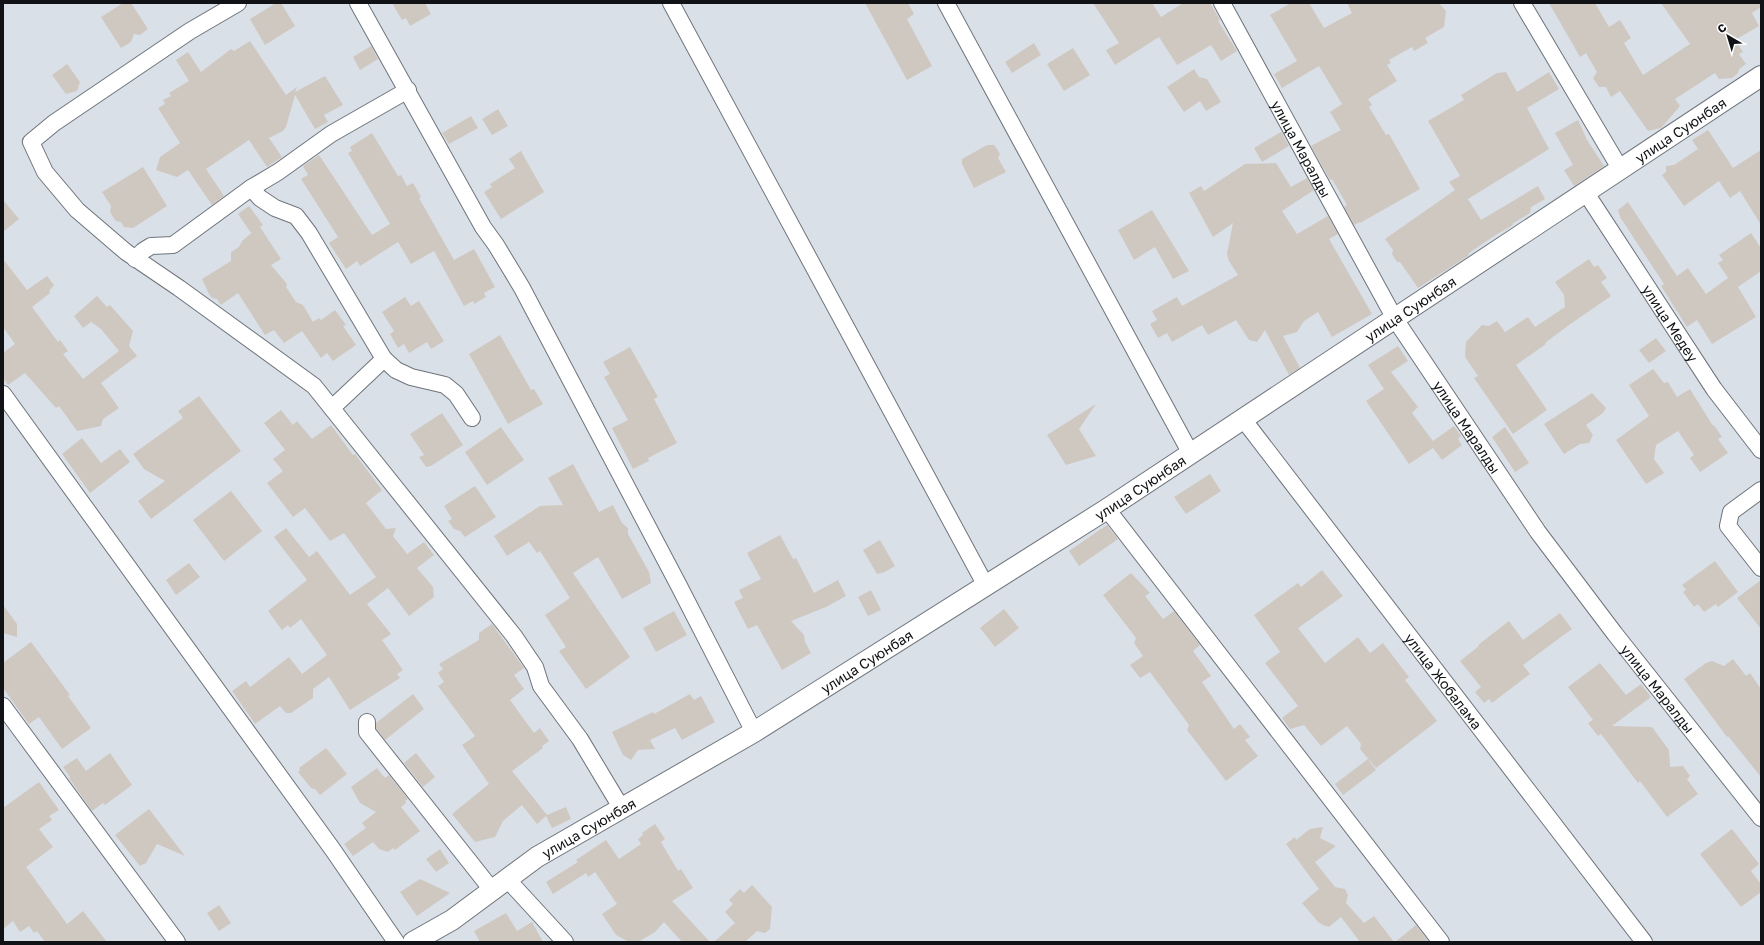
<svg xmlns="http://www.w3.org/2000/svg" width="1764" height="945" viewBox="0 0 1764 945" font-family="'Golos Text',sans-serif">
<rect width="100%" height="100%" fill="#dae0e8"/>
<!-- building -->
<path fill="#cfc8c0" d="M 123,3 L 131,3 L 148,29 L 140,35 L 134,34 L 131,42 L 121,48 L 101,17 Z
M 276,3 L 281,3 L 295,26 L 265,45 L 250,19 Z
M 392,3 L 425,3 L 431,14 L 410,26 L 406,18 L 402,20 Z
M 865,3 L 908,3 L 914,14 L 907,19 L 932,66 L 907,80 Z
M 1093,3 L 1152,3 L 1161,17 L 1183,3 L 1210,3 L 1220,20 L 1218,21 L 1237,51 L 1221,61 L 1211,45 L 1177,65 L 1159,37 L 1115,65 L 1106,50 L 1119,43 Z
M 1291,3 L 1309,3 L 1324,28 L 1352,13 L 1347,3 L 1439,3 L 1446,11 L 1444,27 L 1425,38 L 1428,43 L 1414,51 L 1412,47 L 1389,60 L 1391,63 L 1387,65 L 1397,81 L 1368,99 L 1372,105 L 1369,107 L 1386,135 L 1389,134 L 1420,189 L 1360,223 L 1360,222 L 1354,225 L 1344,207 L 1347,205 L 1332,179 L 1330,180 L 1311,146 L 1341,130 L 1330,112 L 1342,104 L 1319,66 L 1282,88 L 1274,74 L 1297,61 L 1270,15 Z
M 1549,3 L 1595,3 L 1609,27 L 1620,20 L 1631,38 L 1624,43 L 1643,75 L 1690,44 L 1661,3 L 1761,3 L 1761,7 L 1752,13 L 1759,26 L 1735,40 L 1743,52 L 1739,54 L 1746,64 L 1739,69 L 1738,73 L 1732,78 L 1719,79 L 1715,73 L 1675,99 L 1680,106 L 1661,128 L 1648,131 L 1620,91 L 1611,97 L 1606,87 L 1599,87 L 1593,78 L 1597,72 L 1586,53 L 1580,57 Z
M 250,41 L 286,95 L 297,87 L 295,92 L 325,76 L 343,105 L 324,115 L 328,122 L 315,129 L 295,95 L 286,127 L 283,131 L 269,138 L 282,157 L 267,167 L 249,140 L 206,169 L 224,196 L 212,205 L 188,170 L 177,177 L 156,170 L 160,157 L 180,143 L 158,108 L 165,104 L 163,100 L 171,96 L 169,93 L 189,81 L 176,60 L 188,52 L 201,72 L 231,49 L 234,51 Z
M 1034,43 L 1041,55 L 1012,73 L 1005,62 Z
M 371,46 L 378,59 L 360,70 L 353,57 Z
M 1073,48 L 1090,75 L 1064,91 L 1047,64 Z
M 67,64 L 80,82 L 77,91 L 66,94 L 52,75 Z
M 1194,69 L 1199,77 L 1207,79 L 1221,102 L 1206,111 L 1200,101 L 1184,112 L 1167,87 Z
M 1506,72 L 1517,92 L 1549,72 L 1559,89 L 1527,108 L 1549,149 L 1468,199 L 1481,220 L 1538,186 L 1545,199 L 1531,207 L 1530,213 L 1512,224 L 1513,225 L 1494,236 L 1469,253 L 1468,256 L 1418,288 L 1400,262 L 1397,262 L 1392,254 L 1393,250 L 1385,239 L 1455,190 L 1449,182 L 1460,176 L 1428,121 L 1464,100 L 1461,95 L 1497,73 Z
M 498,109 L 508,126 L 492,135 L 482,119 Z
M 471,116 L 478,128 L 449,144 L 442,133 Z
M 1578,120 L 1587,140 L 1604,166 L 1574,186 L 1564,170 L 1573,165 L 1555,133 Z
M 1708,130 L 1733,168 L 1761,150 L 1761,225 L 1740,191 L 1730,198 L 1719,181 L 1684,206 L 1662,175 L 1666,172 L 1666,166 L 1674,165 L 1698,149 L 1692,140 Z
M 1281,132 L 1289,146 L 1262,162 L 1254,148 Z
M 372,133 L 398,176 L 401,175 L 407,186 L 413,183 L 421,197 L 419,198 L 454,260 L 474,249 L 495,287 L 484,293 L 486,297 L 474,304 L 473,301 L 464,306 L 434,251 L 411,264 L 398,242 L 360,266 L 357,261 L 346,269 L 329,243 L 338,237 L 301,179 L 308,175 L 303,166 L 319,155 L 372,235 L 390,224 L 348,153 L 352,151 L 350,147 Z
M 987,145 L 994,145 L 997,149 L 1000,154 L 998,158 L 1006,172 L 974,188 L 962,164 L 962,159 Z
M 521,151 L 544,192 L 501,219 L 484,192 L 492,187 L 490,184 L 515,168 L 509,159 Z
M 1276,163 L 1291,187 L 1307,178 L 1314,190 L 1282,211 L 1297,234 L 1328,216 L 1338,234 L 1329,239 L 1372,314 L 1332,337 L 1318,312 L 1304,321 L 1297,332 L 1283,336 L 1300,368 L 1289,375 L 1265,330 L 1257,342 L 1249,340 L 1236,320 L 1208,335 L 1202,325 L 1172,342 L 1167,333 L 1158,338 L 1150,324 L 1157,320 L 1152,311 L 1177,297 L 1182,306 L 1238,275 L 1229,261 L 1227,254 L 1233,223 L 1213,237 L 1189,193 L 1201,186 L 1204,191 L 1245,164 Z
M 143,167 L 167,206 L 133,228 L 124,227 L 121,222 L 116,221 L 113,217 L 110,212 L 111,206 L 102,192 Z
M 3,200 L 19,219 L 3,232 Z
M 1628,202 L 1677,276 L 1688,268 L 1706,294 L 1728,278 L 1718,263 L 1723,260 L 1719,255 L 1751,233 L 1761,248 L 1761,271 L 1738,287 L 1756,317 L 1712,344 L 1697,320 L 1687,327 L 1661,286 L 1664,284 L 1620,217 L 1618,210 Z
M 249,206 L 263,225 L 260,227 L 281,259 L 271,265 L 287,284 L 286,287 L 296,302 L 303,305 L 313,322 L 319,318 L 321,320 L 335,310 L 346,325 L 343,326 L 356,345 L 333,361 L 327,353 L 321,358 L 302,331 L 284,343 L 274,330 L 265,335 L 238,293 L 221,305 L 217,299 L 212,298 L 209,294 L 202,279 L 231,261 L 231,252 L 239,247 L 242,241 L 255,230 L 251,233 L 238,214 Z
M 1152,210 L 1189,271 L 1173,279 L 1155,247 L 1134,260 L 1118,230 Z
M 3,259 L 27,290 L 47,276 L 54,285 L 49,291 L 50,293 L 32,307 L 58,342 L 60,340 L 68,351 L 63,354 L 83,379 L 119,351 L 101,329 L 91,322 L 83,328 L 74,316 L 97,296 L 107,307 L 110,305 L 133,331 L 129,346 L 137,356 L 101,383 L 119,408 L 103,419 L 101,426 L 77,431 L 59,406 L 56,408 L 25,373 L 8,385 L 3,378 L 3,353 L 15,344 L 3,327 Z
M 1589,259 L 1594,267 L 1598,265 L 1607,278 L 1601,282 L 1611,296 L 1569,325 L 1545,343 L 1546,344 L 1516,365 L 1547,410 L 1513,434 L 1474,378 L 1478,376 L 1465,357 L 1466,342 L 1482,325 L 1489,326 L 1497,321 L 1505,332 L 1528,317 L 1535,327 L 1565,307 L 1564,295 L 1555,282 Z
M 405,297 L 411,306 L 419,301 L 444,341 L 431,349 L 427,342 L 409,353 L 404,344 L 398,348 L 390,334 L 394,331 L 382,312 Z
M 500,335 L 531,390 L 534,389 L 543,404 L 508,424 L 469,354 Z
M 1656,338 L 1666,351 L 1649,363 L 1639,350 Z
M 1398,346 L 1408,361 L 1391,372 L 1418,407 L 1412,413 L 1433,441 L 1454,426 L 1461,436 L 1458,439 L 1462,445 L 1442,460 L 1433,448 L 1409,464 L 1366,401 L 1384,389 L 1368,365 Z
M 630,347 L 658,397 L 654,399 L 677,443 L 648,458 L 649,461 L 633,469 L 612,428 L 628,420 L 604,377 L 610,374 L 603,362 Z
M 1653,369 L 1664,383 L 1668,382 L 1677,397 L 1690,389 L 1713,426 L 1714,425 L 1722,437 L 1718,439 L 1728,453 L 1700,472 L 1690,458 L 1694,455 L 1678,431 L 1656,445 L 1654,459 L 1664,473 L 1646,484 L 1616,440 L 1649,416 L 1629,385 Z
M 1592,393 L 1606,408 L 1603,413 L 1586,425 L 1593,435 L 1589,443 L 1580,444 L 1564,454 L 1544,424 Z
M 199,396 L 241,451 L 151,519 L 138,501 L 165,481 L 144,469 L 133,454 L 183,418 L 178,411 Z
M 1096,404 L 1079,429 L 1096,456 L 1066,465 L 1047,435 Z
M 281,410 L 293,425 L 297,421 L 312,439 L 331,425 L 353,455 L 355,454 L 382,490 L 366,503 L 386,529 L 396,528 L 393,536 L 407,554 L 424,542 L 434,555 L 417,568 L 433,587 L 434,597 L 409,616 L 388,588 L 367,604 L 391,634 L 382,640 L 403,670 L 397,674 L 400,678 L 350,710 L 329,677 L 313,689 L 313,698 L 291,713 L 286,713 L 280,706 L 255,724 L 232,691 L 246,681 L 250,687 L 289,657 L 302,674 L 327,655 L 301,619 L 290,628 L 288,625 L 282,630 L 268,611 L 307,580 L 274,537 L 286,528 L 309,557 L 317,551 L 350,595 L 376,577 L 344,533 L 330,541 L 305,508 L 293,517 L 267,483 L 283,471 L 273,459 L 285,450 L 264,423 Z
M 442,413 L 463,445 L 431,466 L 426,467 L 419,457 L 424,455 L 410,434 Z
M 501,427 L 524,460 L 487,485 L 465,452 Z
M 1505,427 L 1529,463 L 1515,472 L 1492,437 Z
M 82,438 L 101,463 L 120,449 L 130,462 L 90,493 L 62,454 Z
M 573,464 L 599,512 L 613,505 L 622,523 L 628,528 L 628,534 L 649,572 L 651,583 L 622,599 L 598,557 L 573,573 L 630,657 L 586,689 L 559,651 L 566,647 L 545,615 L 570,598 L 540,551 L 537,553 L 529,542 L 507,556 L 494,536 L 540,506 L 563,505 L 548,478 Z
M 1210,474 L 1221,491 L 1186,514 L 1174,497 Z
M 475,486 L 496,517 L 465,537 L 460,531 L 454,529 L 448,521 L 452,519 L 444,506 Z
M 231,491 L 262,531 L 224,561 L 193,520 Z
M 1107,525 L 1118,539 L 1079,566 L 1069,551 Z
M 780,535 L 793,559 L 796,558 L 814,593 L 838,580 L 846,596 L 826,607 L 791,621 L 804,635 L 805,642 L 811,653 L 782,670 L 757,625 L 748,629 L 734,602 L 743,598 L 739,590 L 761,579 L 747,553 Z
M 880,540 L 895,566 L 885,572 L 877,574 L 863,550 Z
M 1715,561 L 1738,592 L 1718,607 L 1716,604 L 1704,612 L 1698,604 L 1694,607 L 1683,592 L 1686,590 L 1682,585 Z
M 189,563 L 200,577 L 176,595 L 166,580 Z
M 1322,570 L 1343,596 L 1298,628 L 1325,663 L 1358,637 L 1370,653 L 1383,643 L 1409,677 L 1405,680 L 1437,721 L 1376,768 L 1360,749 L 1361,744 L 1347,726 L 1321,746 L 1304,725 L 1290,729 L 1282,718 L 1298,706 L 1265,663 L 1280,652 L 1254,615 L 1298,583 L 1301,587 Z
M 1131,573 L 1150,593 L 1145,596 L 1163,619 L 1174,611 L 1200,645 L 1193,651 L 1211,676 L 1202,682 L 1234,729 L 1240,724 L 1250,737 L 1245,740 L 1258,756 L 1226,781 L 1187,730 L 1189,725 L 1150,672 L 1140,678 L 1130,665 L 1143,656 L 1134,643 L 1136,638 L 1103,595 Z
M 1761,580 L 1761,629 L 1737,598 Z
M 871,590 L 881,610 L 868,616 L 858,597 Z
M 3,605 L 17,624 L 17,637 L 3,633 Z
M 1004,609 L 1019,628 L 995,647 L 980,628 Z
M 674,611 L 687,635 L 656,652 L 643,628 Z
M 1560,613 L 1572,629 L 1523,665 L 1530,674 L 1492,703 L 1489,699 L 1484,703 L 1475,692 L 1481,687 L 1460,661 L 1479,646 L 1478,645 L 1509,621 L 1523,640 Z
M 492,624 L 524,668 L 514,675 L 524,689 L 510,700 L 534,733 L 540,728 L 549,741 L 542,746 L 543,748 L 512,771 L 547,815 L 566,807 L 571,819 L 552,828 L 546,816 L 537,824 L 522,805 L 503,821 L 495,837 L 475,842 L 452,814 L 489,784 L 462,745 L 475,736 L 438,686 L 444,682 L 438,673 L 443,669 L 439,664 L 479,640 L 479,633 Z
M 31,642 L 70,695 L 68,696 L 91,728 L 62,749 L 39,717 L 29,724 L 3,688 L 3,663 Z
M 1733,659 L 1746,676 L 1750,673 L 1761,689 L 1761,777 L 1728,736 L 1727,737 L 1684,679 L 1706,663 L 1712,661 L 1724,666 Z
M 1600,663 L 1626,695 L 1641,684 L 1651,697 L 1612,726 L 1652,727 L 1669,750 L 1670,767 L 1683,766 L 1690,776 L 1687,779 L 1698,794 L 1667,817 L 1640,781 L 1638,783 L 1601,734 L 1598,736 L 1588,723 L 1593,720 L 1568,687 Z
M 413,694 L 424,709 L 385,740 L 376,729 L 376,723 Z
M 690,694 L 694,700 L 701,696 L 715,722 L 682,740 L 675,728 L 650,740 L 655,749 L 638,750 L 631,760 L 623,755 L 612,732 L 653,712 L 654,714 Z
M 326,748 L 347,774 L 320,795 L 315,789 L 311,788 L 298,772 L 300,770 L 299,768 Z
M 110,753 L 132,785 L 105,805 L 103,803 L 92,811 L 69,778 L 70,777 L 63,767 L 77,758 L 86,771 Z
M 416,753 L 435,777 L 423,787 L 404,763 Z
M 1368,759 L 1376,770 L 1343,795 L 1335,784 Z
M 377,768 L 385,778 L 389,775 L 408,799 L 405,801 L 406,803 L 401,807 L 420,831 L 395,850 L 393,848 L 388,852 L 379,849 L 373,842 L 353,856 L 344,844 L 366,828 L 362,823 L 376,812 L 360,803 L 351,787 Z
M 39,782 L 59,810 L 49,816 L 52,820 L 39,829 L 53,847 L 26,867 L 67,924 L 83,911 L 107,942 L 45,942 L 37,931 L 34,933 L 29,926 L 20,932 L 13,921 L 3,929 L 3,808 Z
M 149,809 L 185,856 L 157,844 L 146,863 L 140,866 L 115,835 Z
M 655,824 L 665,839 L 661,842 L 678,871 L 681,869 L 693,888 L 672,901 L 710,942 L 682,942 L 664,922 L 655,932 L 638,942 L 629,942 L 616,935 L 602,914 L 617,904 L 595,872 L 588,877 L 586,873 L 553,894 L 546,882 L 578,862 L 576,860 L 606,840 L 619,859 L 641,844 L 638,839 L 643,835 L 642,833 Z
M 1323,827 L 1320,838 L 1336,846 L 1315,862 L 1335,887 L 1345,889 L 1348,895 L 1346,903 L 1364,923 L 1374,916 L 1394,942 L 1360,942 L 1341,917 L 1329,927 L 1323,925 L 1318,922 L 1302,903 L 1319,889 L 1286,844 L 1295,837 L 1296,840 L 1310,829 Z
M 1732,829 L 1759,864 L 1751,871 L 1761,884 L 1761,892 L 1741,907 L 1700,854 Z
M 440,849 L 449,863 L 436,872 L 426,859 Z
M 420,879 L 450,893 L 417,916 L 400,892 Z
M 752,885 L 772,907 L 770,929 L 765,933 L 757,931 L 745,942 L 714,942 L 735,923 L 725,912 L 733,904 L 729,900 L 740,889 L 744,893 Z
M 219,905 L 231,923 L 219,931 L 207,913 Z
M 506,913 L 517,931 L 532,922 L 543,942 L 480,942 L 474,931 Z
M 1416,925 L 1429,942 L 1395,942 Z"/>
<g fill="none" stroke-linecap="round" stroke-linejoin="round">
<!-- minor casing -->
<g stroke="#6e747b" stroke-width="18">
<g id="minor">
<path d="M 238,3 L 190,31 L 54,123 L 31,142 L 45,172 L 77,210 L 126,252 L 179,288 L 314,386 L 514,636 L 535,667 L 541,686 L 580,739 L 622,809"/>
<path d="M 358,3 L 483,227 L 496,245 L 522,288 L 678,584 L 754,732"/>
<path d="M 671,3 L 986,586"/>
<path d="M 946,3 L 1191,454"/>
<path id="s1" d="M 1222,3 L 1395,319 L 1538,532 L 1615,634 L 1761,818"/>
<path d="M 1522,3 L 1621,170"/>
<path d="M 251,188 L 278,172 L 331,134 L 408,90"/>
<path id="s2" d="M 1586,193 L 1714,389 L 1761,450"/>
<path d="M 135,259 L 143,251 L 151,246 L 173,245 L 251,188 L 260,198 L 275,208 L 296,216 L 309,233 L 384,359 L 332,408"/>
<path d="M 384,359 L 396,370 L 411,377 L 445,385 L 456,394 L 472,418"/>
<path d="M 3,394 L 333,850 L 396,942"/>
<path id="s3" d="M 1243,419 L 1644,942"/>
<path d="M 1761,490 L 1731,512 L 1728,526 L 1761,568"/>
<path d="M 1107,509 L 1441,942"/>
<path d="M 3,706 L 177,942"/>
<path d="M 367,722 L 367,732 L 492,890"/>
<path d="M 507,879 L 565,942"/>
</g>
</g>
<!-- tertiary casing -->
<g stroke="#6e747b" stroke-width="22">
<g id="tertiary">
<path id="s4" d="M 413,942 L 452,920 L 537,857 L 754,732 L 1107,509 L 1761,76"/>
</g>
</g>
<!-- minor -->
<use href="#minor" stroke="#fff" stroke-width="16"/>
<!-- tertiary -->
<use href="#tertiary" stroke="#fff" stroke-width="20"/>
</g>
<g text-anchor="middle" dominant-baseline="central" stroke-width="3.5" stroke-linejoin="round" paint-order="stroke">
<!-- street labels -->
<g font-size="14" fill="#101215" stroke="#fff">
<text stroke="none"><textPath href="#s4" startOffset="1506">улица Суюнбая</textPath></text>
<text stroke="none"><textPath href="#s1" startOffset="166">улица Маралды</textPath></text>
<text stroke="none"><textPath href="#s4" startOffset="1182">улица Суюнбая</textPath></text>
<text stroke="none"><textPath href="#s2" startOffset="155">улица Медеу</textPath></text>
<text stroke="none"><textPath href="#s1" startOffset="490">улица Маралды</textPath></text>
<text stroke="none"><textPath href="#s4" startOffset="858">улица Суюнбая</textPath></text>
<text stroke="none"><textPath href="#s4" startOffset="534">улица Суюнбая</textPath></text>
<text stroke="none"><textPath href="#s3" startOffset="330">улица Жобалама</textPath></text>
<text stroke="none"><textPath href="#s1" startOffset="814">улица Маралды</textPath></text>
<text stroke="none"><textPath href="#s4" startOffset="210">улица Суюнбая</textPath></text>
</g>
</g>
<!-- border -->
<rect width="1764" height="945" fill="none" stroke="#101215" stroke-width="8"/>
<!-- north arrow -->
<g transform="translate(1728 36) rotate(322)" stroke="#ffffff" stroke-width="3" paint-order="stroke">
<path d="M0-3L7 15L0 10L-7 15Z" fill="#101215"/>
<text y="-6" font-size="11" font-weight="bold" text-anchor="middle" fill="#101215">С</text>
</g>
</svg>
